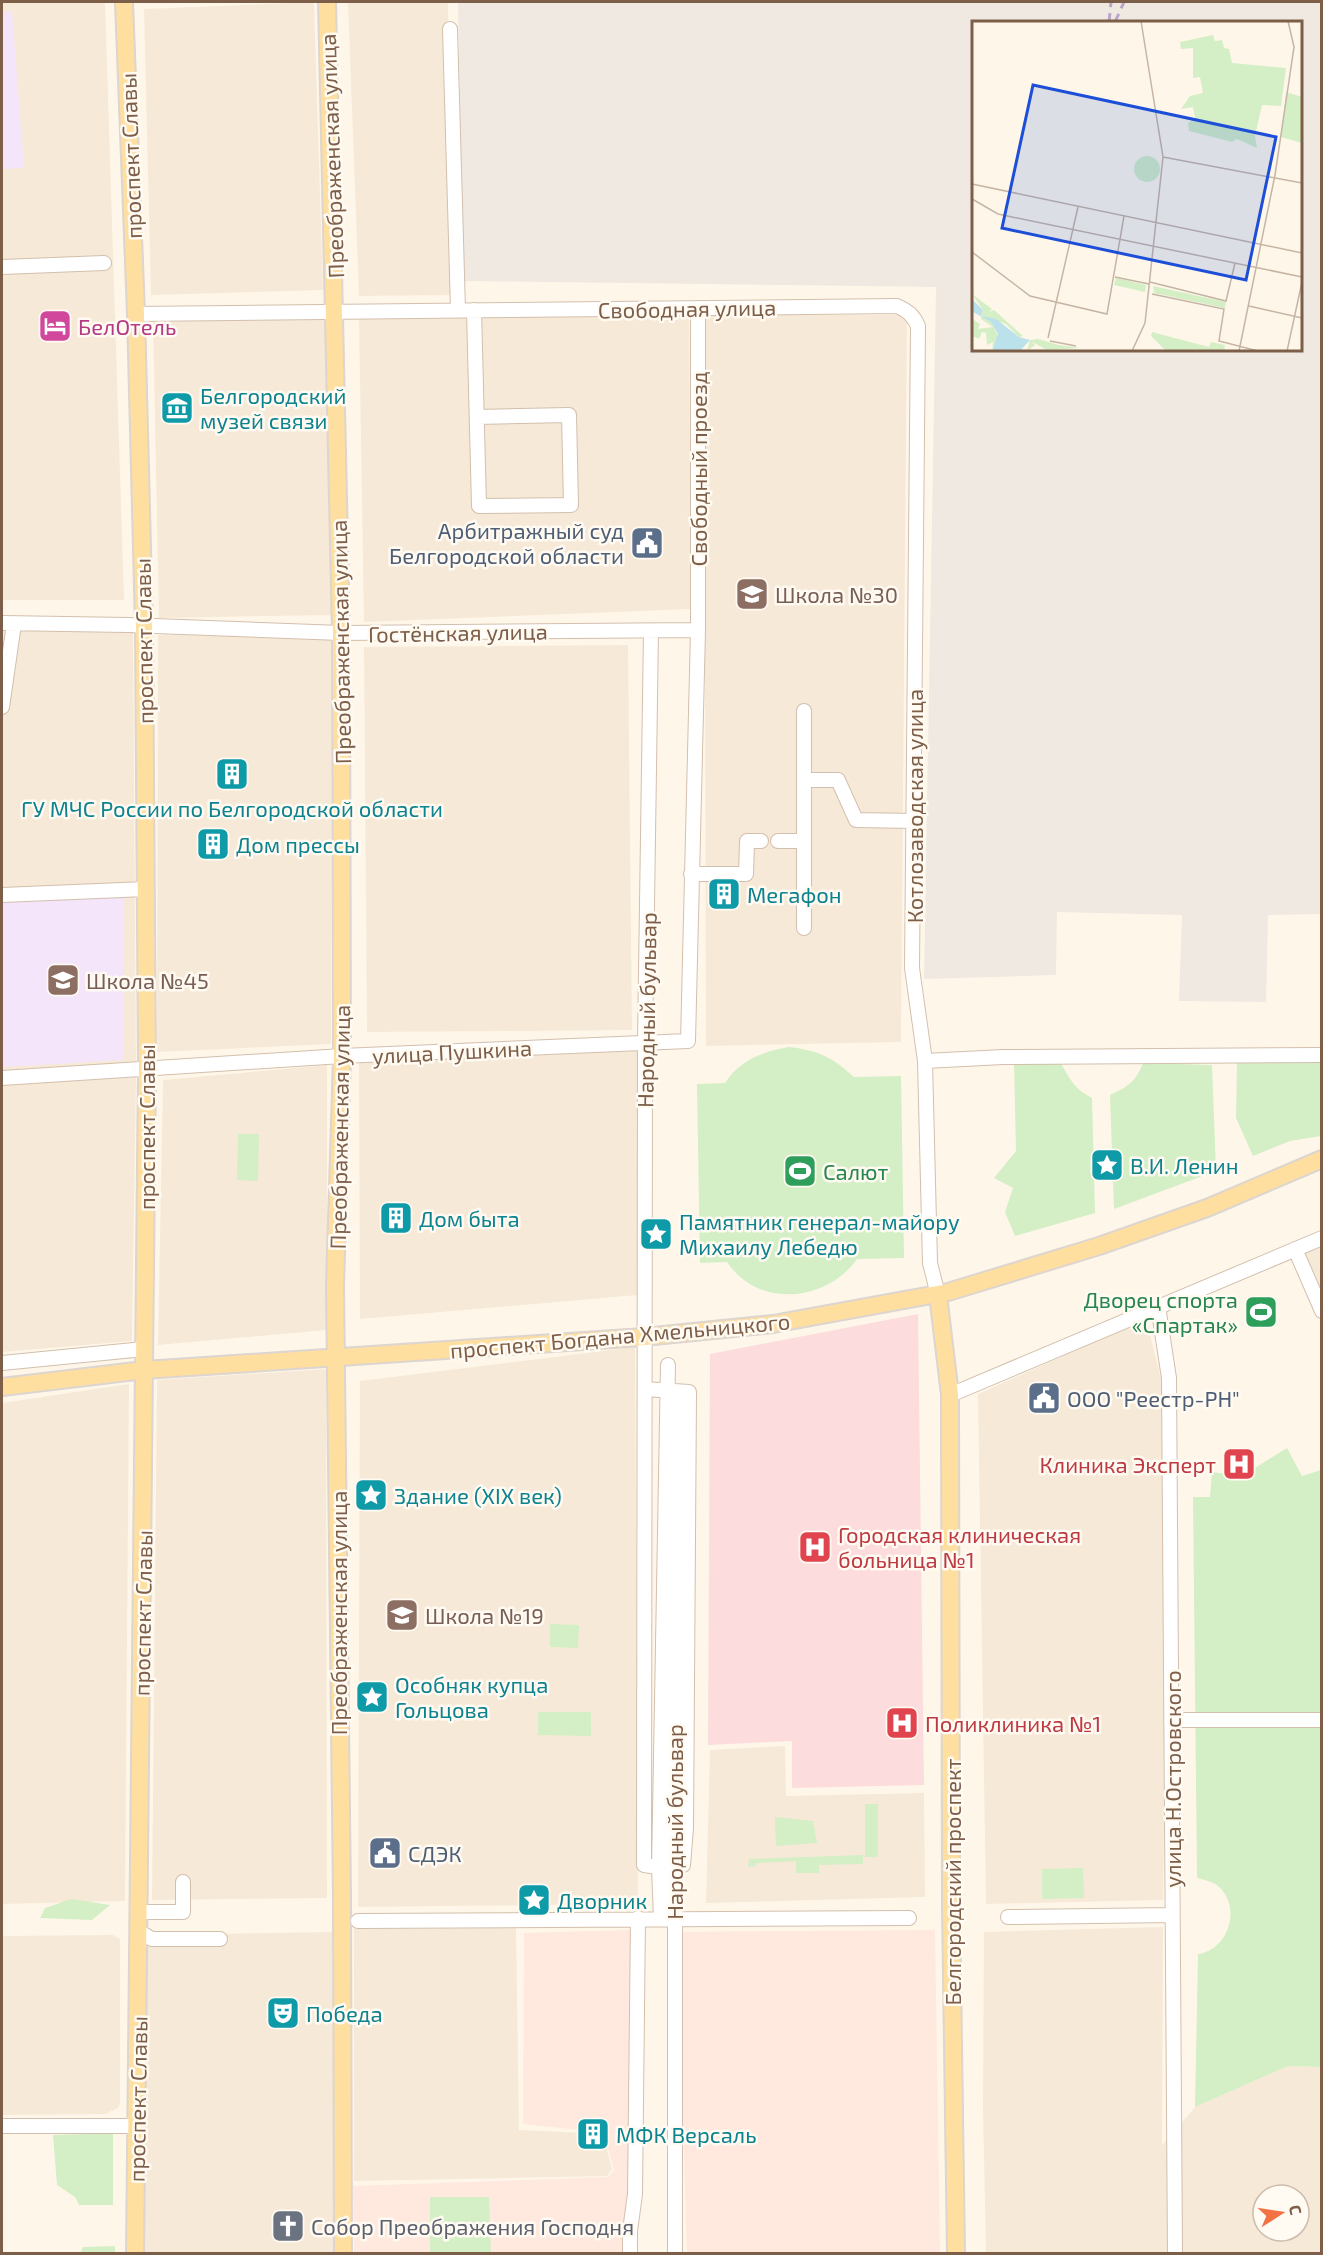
<svg xmlns="http://www.w3.org/2000/svg" width="1323" height="2255" viewBox="0 0 1323 2255" font-family="'Exo 2',sans-serif">
<rect width="100%" height="100%" fill="#fef7e9"/>
<!-- residential -->
<path fill="#f7e9d7" fill-rule="evenodd" d="M 2,2 L 105,2 L 124,600 L 2,600 Z
M 314,2 L 323,290 L 151,295 L 144,9 Z
M 348,2 L 448,2 L 453,295 L 359,296 Z
M 689,314 L 691,609 L 364,622 L 359,318 Z
M 704,315 L 907,315 L 901,1042 L 706,1046 Z
M 330,319 L 333,615 L 159,618 L 153,320 Z
M 2,631 L 133,632 L 136,1065 L 2,1074 Z
M 158,635 L 331,636 L 331,1044 L 157,1052 Z
M 628,645 L 632,1030 L 367,1032 L 364,647 Z
M 639,1051 L 638,1295 L 360,1319 L 359,1060 Z
M 327,1065 L 327,1330 L 158,1345 L 163,1080 Z
M 136,1077 L 132,1341 L 2,1352 L 2,1085 Z
M 1321,1244 L 1321,1293 L 1304,1251 Z
M 1146,1319 L 1167,1402 L 1168,1579 L 1163,1900 L 986,1904 L 978,1394 Z
M 635,1347 L 638,1904 L 358,1907 L 360,1381 Z
M 326,1369 L 327,1898 L 152,1900 L 157,1380 Z
M 129,1384 L 125,1901 L 2,1904 L 2,1403 Z
M 785,1746 L 786,1796 L 924,1793 L 925,1897 L 706,1903 L 710,1750 Z
M 1163,1927 L 1162,2145 L 1195,2107 L 1288,2066 L 1321,2067 L 1321,2253 L 986,2253 L 983,2108 L 984,1932 ZM 1263,2195 L 1299,2195 L 1299,2231 L 1263,2231 Z
M 516,1928 L 519,2130 L 587,2133 L 605,2143 L 612,2169 L 607,2176 L 354,2181 L 354,1929 Z
M 332,1932 L 334,2253 L 143,2254 L 146,1935 Z
M 113,1935 L 120,1939 L 120,2103 L 118,2108 L 105,2114 L 2,2115 L 2,1936 Z"/>
<!-- commercial -->
<path fill="#ffe8dd" d="M 634,1930 L 635,2253 L 354,2253 L 353,2186 L 608,2177 L 614,2170 L 606,2141 L 588,2131 L 523,2124 L 524,1933 Z
M 935,1930 L 940,2253 L 687,2253 L 677,1932 Z"/>
<!-- industrial -->
<path fill="#efe9e2" fill-rule="evenodd" d="M 458,2 L 1321,2 L 1321,914 L 1268,915 L 1266,1002 L 1179,1001 L 1182,915 L 1057,912 L 1056,975 L 924,979 L 936,287 L 463,281 ZM 974,22 L 1300,22 L 1300,350 L 974,350 Z"/>
<!-- education -->
<path fill="#f4e5fb" d="M 12,11 L 24,168 L 2,169 L 2,12 Z
M 123,897 L 124,1060 L 2,1067 L 2,900 L 38,901 Z"/>
<!-- medical -->
<path fill="#fddcde" d="M 918,1314 L 924,1785 L 792,1788 L 792,1741 L 708,1745 L 710,1354 Z"/>
<!-- green -->
<path fill="#d4eec5" d="M 788,1047 C 818,1050 832,1057 854,1077 L 901,1076 L 904,1258 L 857,1259 C 827,1302 758,1309 727,1262 L 700,1263 L 697,1084 L 725,1083 C 740,1060 762,1052 788,1047 Z
M 1321,1062 L 1321,1136 L 1290,1141 L 1253,1156 L 1236,1118 L 1237,1063 Z
M 1014,1063 L 1061,1063 C 1069,1079 1076,1090 1092,1098 L 1095,1213 L 1015,1236 L 1005,1212 L 1013,1188 L 994,1178 L 1016,1151 Z
M 1143,1063 L 1212,1065 L 1216,1171 L 1114,1209 L 1110,1095 C 1128,1087 1136,1081 1143,1063 Z
M 238,1134 L 259,1134 L 258,1181 L 237,1180 Z
M 1287,1448 L 1302,1476 L 1321,1470 L 1321,2067 L 1288,2066 L 1195,2107 L 1198,1954 C 1229,1950 1242,1906 1218,1886 C 1212,1881 1204,1880 1197,1878 L 1193,1497 L 1210,1497 L 1212,1472 L 1242,1476 Z
M 550,1624 L 579,1625 L 578,1648 L 550,1647 Z
M 538,1712 L 591,1712 L 591,1736 L 538,1735 Z
M 865,1804 L 878,1804 L 878,1857 L 865,1857 Z
M 775,1817 L 813,1821 L 817,1843 L 776,1846 Z
M 863,1855 L 863,1864 L 819,1865 L 819,1873 L 796,1873 L 796,1861 L 756,1863 L 755,1866 L 748,1867 L 749,1859 Z
M 1083,1868 L 1084,1898 L 1042,1899 L 1042,1869 Z
M 71,1899 L 110,1905 L 92,1920 L 40,1918 L 45,1908 Z
M 113,2133 L 113,2205 L 79,2205 L 75,2197 L 57,2185 L 53,2135 Z
M 430,2197 L 489,2197 L 491,2253 L 430,2253 Z
M 115,2246 L 115,2253 L 80,2253 L 83,2247 Z"/>
<g fill="none" stroke-linecap="round" stroke-linejoin="round">
<!-- minor casing -->
<g stroke="#d3bfad" stroke-width="16">
<path id="minor" d="M 450,29 L 458,310
M 2,267 L 104,263
M 474,310 L 479,506 L 571,505 L 569,415 L 477,417
M 136,314 L 897,306 C 908,311 913,315 918,326 L 912,968 L 925,1061 L 930,1263 L 938,1295
M 2,623 L 128,625 L 341,633 L 698,630
M 2,707 L 14,624
M 804,780 L 838,780 L 856,820 L 914,821
M 778,841 L 804,841
M 691,874 L 746,874 L 747,841 L 761,841
M 2,895 L 146,889
M 804,928 L 804,711
M 925,1061 L 1003,1057 L 1322,1055
M 2,1078 L 342,1056 L 688,1041 L 698,630 L 698,308
M 1295,1249 L 1322,1311
M 1158,1306 L 1169,1378 L 1175,2254
M 2,1363 L 144,1349
M 645,1389 L 689,1392 L 686,1828 L 683,1865 L 672,1869 L 644,1865 L 645,1042 L 651,631
M 668,1395 L 678,1404 L 672,1869 L 675,1918 L 675,2254
M 950,1395 L 1322,1238
M 1171,1720 L 1322,1720
M 139,1912 L 183,1912 L 183,1882
M 1008,1917 L 1172,1915
M 661,1918 L 659,1869 L 668,1365
M 358,1921 L 909,1918
M 138,1931 L 152,1939 L 220,1939
M 2,2126 L 136,2126
M 630,2254 L 630,2231 L 635,2194 L 638,1918"/>
</g>
<!-- major casing -->
<g stroke="#ddd5d0" stroke-width="20">
<path id="major" d="M 124,2 L 136,314 L 144,626 L 147,1069 L 135,2254
M 327,2 L 341,633 L 342,1056 L 335,1286 L 342,1898 L 343,2254
M 938,1295 L 950,1395 L 951,1907 L 956,2254
M 2,1387 L 144,1370 L 644,1337 L 773,1324 L 948,1292 L 1099,1246 L 1207,1208 L 1322,1159"/>
</g>
<!-- minor -->
<use href="#minor" stroke="#fff" stroke-width="14"/>
<!-- major -->
<use href="#major" stroke="#ffdfa0" stroke-width="16"/>
<!-- rail -->
<path stroke="#bba5cb" stroke-width="3" stroke-dasharray="9 6" stroke-linecap="butt" d="M 1109,22 L 1111,2
M 1115,22 L 1124,2"/>
</g>
<!-- icons -->
<defs>
<g id="hotel-square" transform="scale(1.725)"><rect x="-9" y="-9" width="18" height="18" rx="4" fill="#d1479c" stroke="#fffaf2"/><path d="M-6-4.5h1.5V1H6V5H4.5V3h-9V5H-6ZM-4 0a1.8 1.8 0 1 1 3.6 0ZM.5 0V-2.5h3Q6-2.5 6 0Z" fill="#fff"/></g>
<g id="museum-square" transform="scale(1.725)"><rect x="-9" y="-9" width="18" height="18" rx="4" fill="#0f9aa8" stroke="#fffaf2"/><path d="M0-6L6-3V-2H-6V-3ZM-5-1h2V3h-2ZM-1-1h2V3h-2ZM3-1h2V3H3ZM-6 4H6V6H-6Z" fill="#fff"/></g>
<g id="civic-square" transform="scale(1.725)"><rect x="-9" y="-9" width="18" height="18" rx="4" fill="#5c6f8a" stroke="#fffaf2"/><path d="M-.6-6.5H3V-4.5H.6V-3L4-1V1h2V6H-6V1h2V-1L-.6-3ZM-1.2 2.5V6h2.4V2.5Z" fill="#fff"/></g>
<g id="school-square" transform="scale(1.725)"><rect x="-9" y="-9" width="18" height="18" rx="4" fill="#8d6e63" stroke="#fffaf2"/><path d="M0-5L7-2L0 1L-7-2ZM-4 1L0 2.5L4 1V4Q0 6-4 4Z" fill="#fff"/></g>
<g id="building-square" transform="scale(1.725)"><rect x="-9" y="-9" width="18" height="18" rx="4" fill="#0f9aa8" stroke="#fffaf2"/><path d="M-4-6H4V6H1V3H-1V6H-4ZM-2.5-4.3h1.7v1.8h-1.7ZM.8-4.3h1.7v1.8H.8ZM-2.5-1h1.7V.8h-1.7ZM.8-1h1.7V.8H.8Z" fill="#fff"/></g>
<g id="sight-square" transform="scale(1.725)"><rect x="-9" y="-9" width="18" height="18" rx="4" fill="#0f9aa8" stroke="#fffaf2"/><path d="M0-6L1.8-2.2L6-1.7L2.9 1.2L3.7 5.4L0 3.3L-3.7 5.4L-2.9 1.2L-6-1.7L-1.8-2.2Z" fill="#fff"/></g>
<g id="stadium-square" transform="scale(1.725)"><rect x="-9" y="-9" width="18" height="18" rx="4" fill="#2e9e5b" stroke="#fffaf2"/><path d="M0-5a6.5 5 0 1 0 0 10a6.5 5 0 1 0 0-10ZM-3.5-1.8h7v3.6h-7Z" fill="#fff"/></g>
<g id="hospital-square" transform="scale(1.725)"><rect x="-9" y="-9" width="18" height="18" rx="4" fill="#e0444e" stroke="#fffaf2"/><path d="M-5-5h3v3.5h4V-5h3V5h-3V1.5h-4V5h-3Z" fill="#fff"/></g>
<g id="theatre-square" transform="scale(1.725)"><rect x="-9" y="-9" width="18" height="18" rx="4" fill="#0f9aa8" stroke="#fffaf2"/><path d="M-5-5.5Q0-4 5-5.5V0Q5 5 0 6Q-5 5-5 0ZM-3.3-2.5H-1v1.5H-3.3ZM1-2.5H3.3v1.5H1ZM-2.8 1Q0 5.5 2.8 1Z" fill="#fff"/></g>
<g id="church-square" transform="scale(1.725)"><rect x="-9" y="-9" width="18" height="18" rx="4" fill="#6b7280" stroke="#fffaf2"/><path d="M-1.2-6h2.4v3.5h3.3v2.4h-3.3V6h-2.4V-.1h-3.3v-2.4h3.3Z" fill="#fff"/></g>
</defs>
<g fill-rule="evenodd">
<use href="#hotel-square" x="55" y="326"/>
<use href="#museum-square" x="177" y="408"/>
<use href="#civic-square" x="647" y="543"/>
<use href="#school-square" x="752" y="594"/>
<use href="#building-square" x="232" y="774"/>
<use href="#building-square" x="213" y="844"/>
<use href="#building-square" x="724" y="894"/>
<use href="#school-square" x="63" y="980"/>
<use href="#sight-square" x="1107" y="1165"/>
<use href="#stadium-square" x="800" y="1171"/>
<use href="#building-square" x="396" y="1218"/>
<use href="#sight-square" x="656" y="1234"/>
<use href="#stadium-square" x="1261" y="1312"/>
<use href="#civic-square" x="1044" y="1398"/>
<use href="#hospital-square" x="1239" y="1464"/>
<use href="#sight-square" x="371" y="1495"/>
<use href="#hospital-square" x="815" y="1547"/>
<use href="#school-square" x="402" y="1615"/>
<use href="#sight-square" x="372" y="1697"/>
<use href="#hospital-square" x="902" y="1723"/>
<use href="#civic-square" x="385" y="1853"/>
<use href="#sight-square" x="534" y="1900"/>
<use href="#theatre-square" x="283" y="2013"/>
<use href="#building-square" x="593" y="2134"/>
<use href="#church-square" x="288" y="2226"/>
</g>
<g text-anchor="middle" dominant-baseline="central" stroke-width="5" stroke-linejoin="round" paint-order="stroke">
<!-- street labels -->
<g font-size="22" fill="#7d5e49" stroke="#fffaf2">
<text transform="translate(130 156) rotate(-92)">проспект Славы</text>
<text transform="translate(331 156) rotate(-92)">Преображенская улица</text>
<text transform="translate(687 308) rotate(-1)">Свободная улица</text>
<text transform="translate(698 469) rotate(-90)">Свободный проезд</text>
<text transform="translate(458 632) rotate(-1)">Гостёнская улица</text>
<text transform="translate(143 641) rotate(-91)">проспект Славы</text>
<text transform="translate(340 642) rotate(-91)">Преображенская улица</text>
<text transform="translate(914 806) rotate(-90)">Котлозаводская улица</text>
<text transform="translate(646 1010) rotate(-89)">Народный бульвар</text>
<text transform="translate(452 1051) rotate(-3)">улица Пушкина</text>
<text transform="translate(146 1127) rotate(-90)">проспект Славы</text>
<text transform="translate(339 1127) rotate(-89)">Преображенская улица</text>
<text transform="translate(620 1335) rotate(-5)">проспект Богдана Хмельницкого</text>
<text transform="translate(142 1613) rotate(-89)">проспект Славы</text>
<text transform="translate(338 1613) rotate(-90)">Преображенская улица</text>
<text transform="translate(1172 1779) rotate(-90)">улица Н.Островского</text>
<text transform="translate(674 1822) rotate(-90)">Народный бульвар</text>
<text transform="translate(952 1882) rotate(-90)">Белгородский проспект</text>
<text transform="translate(137 2099) rotate(-89)">проспект Славы</text>
</g>
<!-- hotel labels -->
<g font-size="22" fill="#b23c85" stroke="#fffaf2" text-anchor="start">
<text x="78" y="326">БелОтель</text>
</g>
<!-- culture labels -->
<g font-size="22" fill="#0d838f" stroke="#fffaf2" text-anchor="start">
<text x="200" y="395">Белгородский<tspan x="200" dy="25">музей связи</tspan></text>
<text x="232" y="808" text-anchor="middle">ГУ МЧС России по Белгородской области</text>
<text x="236" y="844">Дом прессы</text>
<text x="747" y="894">Мегафон</text>
<text x="1130" y="1165">В.И. Ленин</text>
<text x="419" y="1218">Дом быта</text>
<text x="679" y="1221">Памятник генерал-майору<tspan x="679" dy="25">Михаилу Лебедю</tspan></text>
<text x="394" y="1495">Здание (XIX век)</text>
<text x="395" y="1684">Особняк купца<tspan x="395" dy="25">Гольцова</tspan></text>
<text x="557" y="1900">Дворник</text>
<text x="306" y="2013">Победа</text>
<text x="616" y="2134">МФК Версаль</text>
</g>
<!-- service labels -->
<g font-size="22" fill="#4e5e75" stroke="#fffaf2" text-anchor="start">
<text x="624" y="530" text-anchor="end">Арбитражный суд<tspan x="624" dy="25">Белгородской области</tspan></text>
<text x="1067" y="1398">ООО "Реестр-РН"</text>
<text x="408" y="1853">СДЭК</text>
</g>
<!-- education labels -->
<g font-size="22" fill="#785e54" stroke="#fffaf2" text-anchor="start">
<text x="775" y="594">Школа №30</text>
<text x="86" y="980">Школа №45</text>
<text x="425" y="1615">Школа №19</text>
</g>
<!-- leisure labels -->
<g font-size="22" fill="#27864d" stroke="#fffaf2" text-anchor="start">
<text x="823" y="1171">Салют</text>
<text x="1238" y="1299" text-anchor="end">Дворец спорта<tspan x="1238" dy="25">«Спартак»</tspan></text>
</g>
<!-- health labels -->
<g font-size="22" fill="#be3a42" stroke="#fffaf2" text-anchor="start">
<text x="1216" y="1464" text-anchor="end">Клиника Эксперт</text>
<text x="838" y="1534">Городская клиническая<tspan x="838" dy="25">больница №1</tspan></text>
<text x="925" y="1723">Поликлиника №1</text>
</g>
<!-- worship labels -->
<g font-size="22" fill="#5b616d" stroke="#fffaf2" text-anchor="start">
<text x="311" y="2226">Собор Преображения Господня</text>
</g>
</g>
<!-- overview -->
<g transform="translate(972 21)">
<rect width="330" height="330" fill="#fef7e9"/>
<path d="M 241,14 L 243,20 L 250,19 L 252,27 L 257,28 L 260,42 L 314,47 L 309,85 L 290,84 L 283,115 L 285,127 L 265,118 L 260,121 L 217,110 L 216,102 L 223,97 L 221,86 L 209,88 L 218,75 L 231,72 L 228,56 L 221,57 L 221,27 L 209,28 L 208,21 ZM 314,71 L 330,76 L 330,122 L 309,116 ZM162 148a13 13 0 1 1 26 0a13 13 0 1 1-26 0ZM 144,257 L 174,264 L 173,271 L 142,264 ZM 181,265 L 254,281 L 253,287 L 182,272 ZM 0,273 L 20,288 L 17,291 L 22,289 L 51,315 L 47,316 L 34,303 L 18,298 L 26,315 L 20,328 L 21,321 L 15,324 L 14,312 L 10,311 L 7,318 L 0,315 L 0,298 L 8,303 L 6,308 L 21,306 L 9,298 L 11,289 ZM 180,311 L 237,326 L 239,321 L 253,324 L 252,330 L 194,330 L 179,315 ZM 66,318 L 87,324 L 108,327 L 75,329 L 60,321 L 63,324 L 55,330 L 58,319 Z" fill="#d4eec5"/>
<path d="M 0,278 L 11,289 L 9,295 L 24,298 L 47,316 L 58,319 L 48,330 L 20,330 L 26,313 L 19,301 L 1,291 Z" fill="#bbe2eb"/>
<path fill="none" stroke="#c6b5a4" stroke-width="1.5" d="M 191,136 L 330,162M 0,163 L 330,232M 0,178 L 26,193 L 330,256M 0,231 L 58,275 L 135,293 L 152,195M 143,256 L 177,263M 178,261 L 254,280 L 263,242M 180,273 L 252,288 L 247,320 L 286,330M 277,285 L 330,297M 76,317 L 106,186M 78,320 L 104,325M 160,330 L 173,302 L 191,136 L 169,0M 267,330 L 303,154 L 322,26 L 316,0M 315,330 L 330,261"/>
<path fill="#1d4ed8" fill-opacity="0.15" stroke="#1d4ed8" stroke-width="3" d="M 61,64 L 304,116 L 274,259 L 30,207 Z"/>
<rect width="330" height="330" fill="none" stroke="#7d5e49" stroke-width="3"/>
</g>
<!-- border -->
<rect width="1323" height="2255" fill="none" stroke="#7d5e49" stroke-width="6"/>
<!-- north arrow -->
<g transform="translate(1281 2213) rotate(78)"><circle r="28" fill="#fffaf2" stroke="#cbbcae" stroke-width="1.5"/>
<path d="M0-4.5L10 22L0 15L-10 22Z" fill="#f27244"/>
<text y="-9" font-size="16" font-weight="bold" text-anchor="middle" fill="#7d5e49">С</text>
</g>
</svg>
